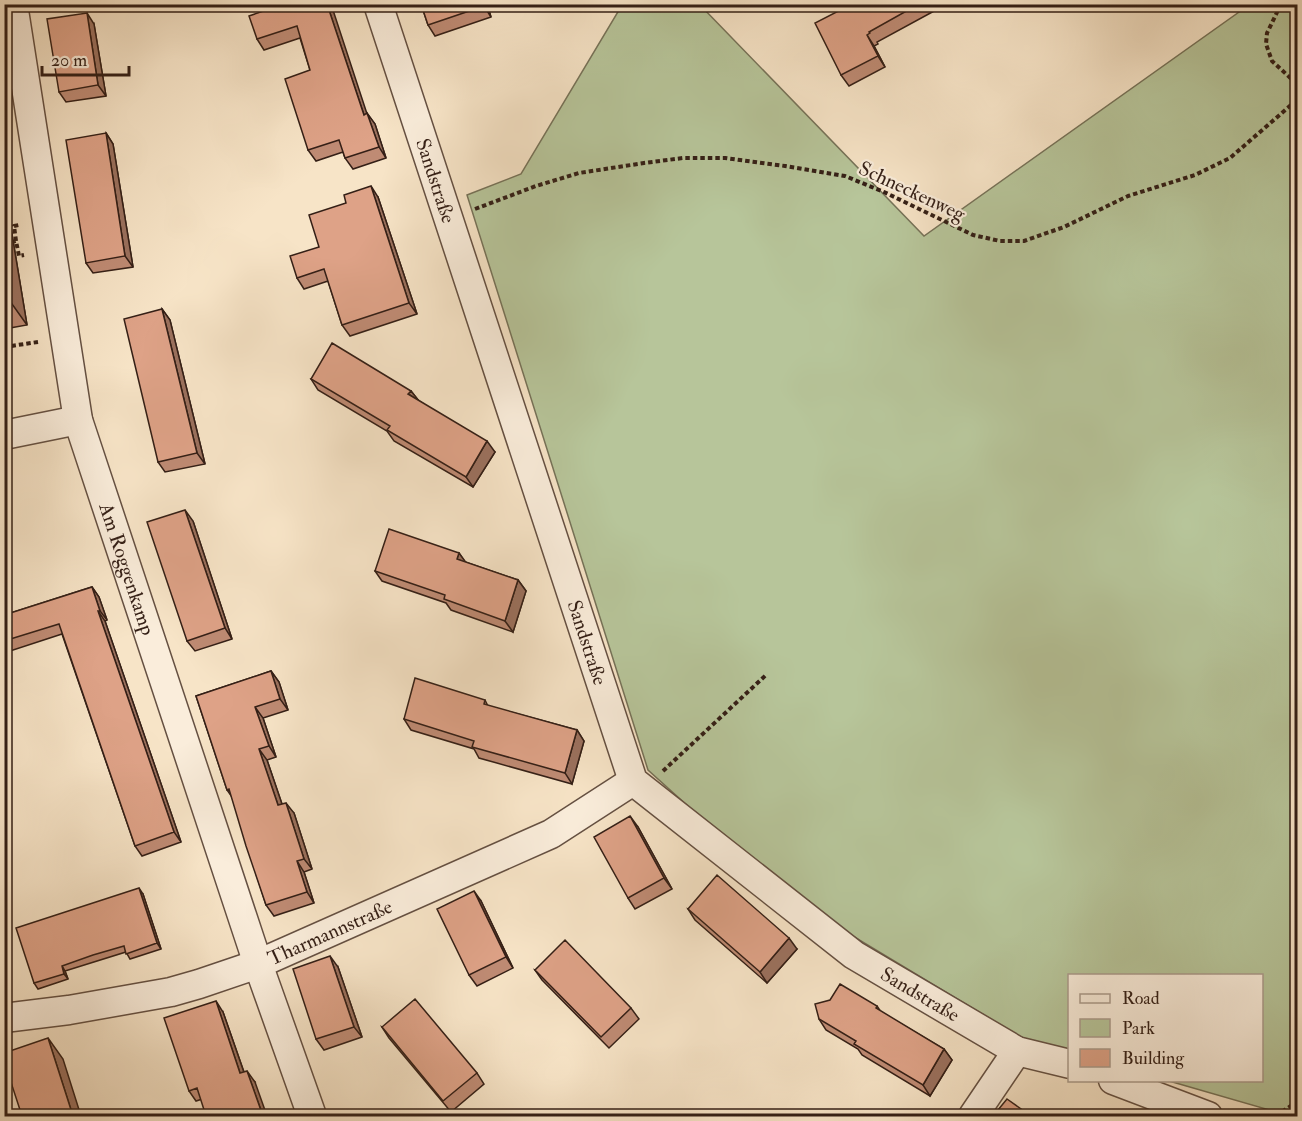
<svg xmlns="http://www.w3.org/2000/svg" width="1302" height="1121" viewBox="0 0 1302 1121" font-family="'IM FELL Double Pica',serif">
<rect width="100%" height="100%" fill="#f7e4c7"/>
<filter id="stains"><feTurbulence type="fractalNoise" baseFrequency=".00333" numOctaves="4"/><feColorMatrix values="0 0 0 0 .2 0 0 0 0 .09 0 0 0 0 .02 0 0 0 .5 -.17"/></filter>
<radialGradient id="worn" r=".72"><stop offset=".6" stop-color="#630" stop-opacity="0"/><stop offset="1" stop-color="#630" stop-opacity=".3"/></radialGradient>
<!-- green -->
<path fill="#b7c59a" stroke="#767258" stroke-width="1.5" d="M 622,5 L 700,5 L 924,236 L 1249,5 L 1297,5 L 1297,1116 L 1290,1116 L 1169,1081 L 1262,1080 L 1262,976 L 1070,976 L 1069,1053 L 1042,1050 L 851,935 L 689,807 L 648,770 L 467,195 L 521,174 Z"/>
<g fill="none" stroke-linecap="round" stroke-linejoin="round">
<!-- street casing -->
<g stroke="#655042" stroke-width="31">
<g id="street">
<path id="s1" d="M 13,4 L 78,420 L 258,964 L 312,1116"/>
<path id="s2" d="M 378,4 L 633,781 L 854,955 L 1017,1051 L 1070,1064"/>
<path d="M 4,435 L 78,420"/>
<path id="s3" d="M 4,1018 L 69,1010 L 171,992 L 199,984 L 258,964 L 551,834 L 633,781"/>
<path d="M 1113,1080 L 1208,1116"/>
<path d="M 973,1116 L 1017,1051"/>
</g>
</g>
<!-- path -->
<path stroke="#341f16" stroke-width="4" stroke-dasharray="4.5 3" stroke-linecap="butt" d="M 1281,4 L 1267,33 L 1266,44 L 1272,61 L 1298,85
M 475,209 L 536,186 L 579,173 L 644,163 L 683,158 L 725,158 L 785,166 L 845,176 L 884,192 L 973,235 L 1000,241 L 1024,241 L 1064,227 L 1128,196 L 1195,175 L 1230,158 L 1298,99
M 16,241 L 14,226 L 19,225
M 4,243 L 16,241 L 19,256 L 24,255
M 4,347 L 38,342
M 663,771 L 766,675
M 1276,1116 L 1298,1101"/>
<!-- street -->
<use href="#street" stroke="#faeddb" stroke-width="28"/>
</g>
<!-- wall -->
<path fill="#bf8b74" stroke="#341f16" stroke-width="1.5" d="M 284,4 L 375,124 L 386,158 L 353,169 L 345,158 L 343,152 L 316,161 L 308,150 L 310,70 L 300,38 L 264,50 L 257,39 Z
M 421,4 L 487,4 L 491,17 L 435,36 L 428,25 Z
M 852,4 L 947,4 L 877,42 L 878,44 L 874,46 L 885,67 L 849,86 L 841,75 Z
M 94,24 L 106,96 L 66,102 L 59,92 Z
M 106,133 L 113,144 L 133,267 L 93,273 L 86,263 Z
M 4,186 L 27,325 L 4,329 Z
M 378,197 L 417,314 L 350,336 L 342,325 L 328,281 L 304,289 L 297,278 L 319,247 Z
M 162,309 L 170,320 L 205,464 L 165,472 L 158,462 Z
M 311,379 L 411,391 L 418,400 L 495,452 L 473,487 L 394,441 L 387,431 L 318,390 Z
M 193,521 L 232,639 L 195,651 L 187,641 Z
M 459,553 L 465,562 L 518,580 L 526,591 L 513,632 L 451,610 L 446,603 L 382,581 L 375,571 Z
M 92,587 L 99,597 L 107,620 L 105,621 L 181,842 L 142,856 L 135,846 L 62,634 L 4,653 L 4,615 Z
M 271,671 L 279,682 L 288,710 L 263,718 L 276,757 L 267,760 L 282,804 L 294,813 L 312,869 L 304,872 L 314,903 L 274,916 L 266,905 L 232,797 L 227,790 L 196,696 Z
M 485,700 L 488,706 L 577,730 L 584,741 L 572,784 L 479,758 L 474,749 L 411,730 L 404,719 Z
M 638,827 L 672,889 L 635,909 L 628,898 Z
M 143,894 L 161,949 L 130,959 L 126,952 L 65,971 L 68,979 L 38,989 L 34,983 Z
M 481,901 L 513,968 L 477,986 L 469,975 Z
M 688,909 L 797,949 L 767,983 L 695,920 Z
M 338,967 L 362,1037 L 324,1050 L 316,1039 Z
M 535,970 L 631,1008 L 639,1019 L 609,1048 L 542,980 Z
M 877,1006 L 881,1012 L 944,1049 L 952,1060 L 930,1096 L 862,1055 L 858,1049 L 826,1030 L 819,1019 Z
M 223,1012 L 244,1072 L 255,1082 L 196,1101 L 189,1091 Z
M 382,1027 L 477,1073 L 484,1084 L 451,1112 L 389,1038 Z"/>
<!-- shaded-wall -->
<path fill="#9b715e" stroke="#341f16" stroke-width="1.5" d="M 327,4 L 331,4 L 371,126 L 364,115 Z
M 483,4 L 487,4 L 491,17 L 484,6 Z
M 87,13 L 94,24 L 106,96 L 98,85 Z
M 867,35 L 874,46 L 885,67 L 878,56 Z
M 367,113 L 375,124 L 386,158 L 379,147 Z
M 106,133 L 113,144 L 133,267 L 125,256 Z
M 4,186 L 27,325 L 7,297 L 4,282 Z
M 371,186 L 378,197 L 417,314 L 409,303 Z
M 162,309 L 170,320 L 205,464 L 197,453 Z
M 411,391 L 419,401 L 408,394 Z
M 487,441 L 495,452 L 473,487 L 466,477 Z
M 185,510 L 193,521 L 232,639 L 225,628 Z
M 459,553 L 467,564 L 457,559 Z
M 518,580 L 526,591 L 513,632 L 505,621 Z
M 92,587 L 99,597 L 107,620 L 100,611 Z
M 98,611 L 105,621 L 181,842 L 174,832 Z
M 271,671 L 279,682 L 288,710 L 280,699 Z
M 255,707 L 263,718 L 276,757 L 269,746 Z
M 577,730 L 584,741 L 572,784 L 565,773 Z
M 259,749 L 267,760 L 286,816 L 278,805 Z
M 286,803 L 294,813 L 312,869 L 304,859 Z
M 630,816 L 638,827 L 672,889 L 664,878 Z
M 297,861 L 304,872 L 314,903 L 307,892 Z
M 139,888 L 143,894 L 161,949 L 157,943 Z
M 474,891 L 481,901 L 513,968 L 506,957 Z
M 789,938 L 797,949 L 767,983 L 760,972 Z
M 330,956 L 338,967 L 362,1037 L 354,1027 Z
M 62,966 L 65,971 L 68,979 L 64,974 Z
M 216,1001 L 223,1012 L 248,1084 L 240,1073 Z
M 48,1038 L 63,1059 L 81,1116 L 73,1116 Z
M 944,1049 L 952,1060 L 930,1096 L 923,1085 Z
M 247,1071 L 255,1082 L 267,1116 L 263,1116 Z"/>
<!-- building -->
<path fill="#dea287" stroke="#341f16" stroke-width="1.5" d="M 284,4 L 327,4 L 364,115 L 367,113 L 379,147 L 345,158 L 339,140 L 308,150 L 285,79 L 310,70 L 297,26 L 257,39 L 249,16 Z
M 421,4 L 483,4 L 484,6 L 428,25 Z
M 852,4 L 919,4 L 869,32 L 870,33 L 867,35 L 878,56 L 841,75 L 815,23 Z
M 87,13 L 98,85 L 59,92 L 47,19 Z
M 106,133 L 125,256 L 86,263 L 66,140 Z
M 371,186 L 409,303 L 342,325 L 324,269 L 297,278 L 290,256 L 319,247 L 309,215 L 346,203 L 344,195 Z
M 4,282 L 7,297 L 4,298 Z
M 162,309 L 197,453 L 158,462 L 124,319 Z
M 332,343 L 411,391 L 408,394 L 487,441 L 466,477 L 387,430 L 390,426 L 311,379 Z
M 185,510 L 225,628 L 187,641 L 147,522 Z
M 389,529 L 459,553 L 457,559 L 518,580 L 505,621 L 444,599 L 445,595 L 375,571 Z
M 92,587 L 100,611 L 98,611 L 174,832 L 135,846 L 59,624 L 4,641 L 4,615 Z
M 271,671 L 280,699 L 255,707 L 269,746 L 259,749 L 278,805 L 286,803 L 304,859 L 297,861 L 307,892 L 266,905 L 246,846 L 229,789 L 227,790 L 196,696 Z
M 415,678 L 485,700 L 484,704 L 577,730 L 565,773 L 472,747 L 474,741 L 404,719 Z
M 630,816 L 664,878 L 628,898 L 594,837 Z
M 717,875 L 789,938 L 760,972 L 688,909 Z
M 139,888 L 157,943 L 126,954 L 124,946 L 93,955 L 62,966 L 64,974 L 34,983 L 16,928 Z
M 474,891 L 506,957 L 469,975 L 437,909 Z
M 565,940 L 631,1008 L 601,1037 L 535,970 Z
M 330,956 L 354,1027 L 316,1039 L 293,969 Z
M 840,984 L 877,1006 L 876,1008 L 944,1049 L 923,1085 L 854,1044 L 856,1041 L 819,1019 L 815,1004 L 830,1000 Z
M 415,999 L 477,1073 L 443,1101 L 382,1027 Z
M 216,1001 L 240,1073 L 247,1071 L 263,1116 L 206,1116 L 197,1088 L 189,1091 L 164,1018 Z
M 48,1038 L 73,1116 L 22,1116 L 4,1061 L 4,1053 Z
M 1007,1099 L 1031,1116 L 993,1116 Z"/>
<g text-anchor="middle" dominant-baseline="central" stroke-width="4.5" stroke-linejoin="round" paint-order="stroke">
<!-- street labels -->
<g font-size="20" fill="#341f16" stroke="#faeddb">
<text stroke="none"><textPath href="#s2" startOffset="186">Sandstraße</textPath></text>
<text transform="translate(912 191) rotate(25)">Schneckenweg</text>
<text stroke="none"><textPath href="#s1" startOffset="578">Am Roggenkamp</textPath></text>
<text stroke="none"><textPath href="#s2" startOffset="672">Sandstraße</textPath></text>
<text stroke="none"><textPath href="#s3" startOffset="339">Tharmannstraße</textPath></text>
<text stroke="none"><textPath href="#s2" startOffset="1176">Sandstraße</textPath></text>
</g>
</g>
<!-- margin -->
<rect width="1302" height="1121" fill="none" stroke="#f7e4c7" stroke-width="24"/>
<rect x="6" y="6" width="1290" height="1109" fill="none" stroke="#341f16" stroke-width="3"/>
<rect x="12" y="12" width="1278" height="1097" fill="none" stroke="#341f16" stroke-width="1.5"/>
<!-- legend -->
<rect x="1068" y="974" width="195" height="108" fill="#faeddb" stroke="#ab9b8c" stroke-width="1.5"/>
<rect x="1080" y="994" width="30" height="9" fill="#faeddb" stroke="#ab9b8c" stroke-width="1.5"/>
<text x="1122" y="1004" font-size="18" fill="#341f16">Road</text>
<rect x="1080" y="1019" width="30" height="18" fill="#b7c59a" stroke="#ab9b8c" stroke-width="1.5"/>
<text x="1122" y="1034" font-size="18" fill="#341f16">Park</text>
<rect x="1080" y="1049" width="30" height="18" fill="#dea287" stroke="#ab9b8c" stroke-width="1.5"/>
<text x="1122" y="1064" font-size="18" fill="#341f16">Building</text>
<!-- scale -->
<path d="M42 66v9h87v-9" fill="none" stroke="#341f16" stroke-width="3"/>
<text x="51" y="66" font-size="18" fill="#341f16" stroke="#faeddb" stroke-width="4.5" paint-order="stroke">20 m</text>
<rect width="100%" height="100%" filter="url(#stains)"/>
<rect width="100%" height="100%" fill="url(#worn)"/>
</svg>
